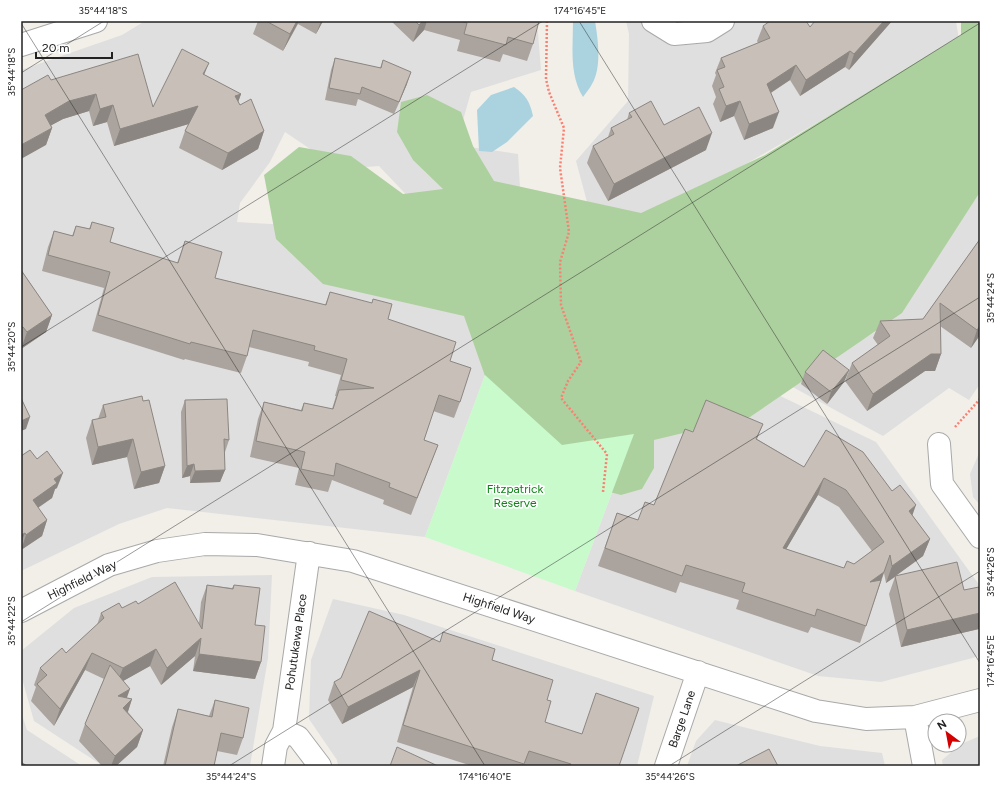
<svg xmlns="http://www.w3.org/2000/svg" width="1001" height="787" viewBox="0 0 1001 787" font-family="Figtree,sans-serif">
<rect width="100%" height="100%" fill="#f2efe9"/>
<!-- residential -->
<path fill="#e0dfdf" d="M 145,21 L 537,21 L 541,70 L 471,92 L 456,145 L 518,154 L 521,206 L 417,206 L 379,166 L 340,169 L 285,132 L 270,162 L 240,203 L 237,222 L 319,227 L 511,284 L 485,375 L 425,537 L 167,508 L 119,524 L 21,571 L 21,70 L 122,35 Z
M 626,21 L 956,21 L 959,40 L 660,214 L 590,213 L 576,161 L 628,101 L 629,34 Z
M 980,180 L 980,384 L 969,400 L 949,388 L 883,436 L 787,384 L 887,325 Z
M 772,392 L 876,442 L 980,586 L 980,656 L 881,682 L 818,676 L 575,591 L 634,434 Z
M 980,451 L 980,505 L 973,497 L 970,474 Z
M 272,575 L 268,658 L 250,766 L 103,766 L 34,721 L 21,675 L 21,651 L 74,608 L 152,577 Z
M 333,599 L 404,615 L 654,696 L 637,766 L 338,766 L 337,760 L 309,719 L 311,660 Z
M 21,712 L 27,730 L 82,766 L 21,766 Z
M 715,720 L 820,746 L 882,753 L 885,766 L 687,766 L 696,741 Z
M 980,736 L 980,766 L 943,766 L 942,760 L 961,744 Z"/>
<!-- forest -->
<path fill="#add19e" d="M 961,21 L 980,21 L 980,192 L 902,313 L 750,417 L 654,440 L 654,468 L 642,489 L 621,495 L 606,491 L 485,376 L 464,316 L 323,284 L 276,239 L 264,175 L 299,147 L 351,156 L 403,194 L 443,189 L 413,160 L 397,132 L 401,102 L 427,95 L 461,112 L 473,146 L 494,181 L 641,213 L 765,155 L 961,35 Z"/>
<!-- park -->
<path fill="#c8facc" d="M 485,375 L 562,445 L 634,434 L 575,591 L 425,537 Z"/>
<!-- water -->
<path fill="#aad3df" d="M 573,21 L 595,21 C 598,39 602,67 592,84 C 590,88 586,93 583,97 C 569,74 573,47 573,21 Z
M 514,87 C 526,95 530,102 533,116 L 507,142 L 492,152 L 479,151 L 477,110 L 491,95 Z"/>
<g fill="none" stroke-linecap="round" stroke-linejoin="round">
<!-- minor casing -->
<g stroke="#a9a9a9" stroke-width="24">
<path id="minor" d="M 653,21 L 674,34 L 707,31 L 723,21
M 21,45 L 96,21
M 939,444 L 942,484 L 980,537
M 21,611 L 109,565 L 157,551 L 205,544 L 257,545 L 353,561 L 816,711 L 866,719 L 915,717 L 980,700
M 915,717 L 924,766
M 284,731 L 298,737 L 320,766
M 273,766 L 276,746 L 284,731 L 309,553
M 666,766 L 698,672"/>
</g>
<!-- path -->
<path stroke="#fa8072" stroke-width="2.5" stroke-dasharray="2 2" stroke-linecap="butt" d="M 547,21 L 546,79 L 549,92 L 564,128 L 560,168 L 569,232 L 560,262 L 561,305 L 581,362 L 568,381 L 561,398 L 607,454 L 603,492
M 955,427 L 980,399"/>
<!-- minor -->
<use href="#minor" stroke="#fff" stroke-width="22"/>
</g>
<!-- wall -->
<path fill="#aba49e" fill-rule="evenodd" d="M 258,21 L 323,21 L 316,34 L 298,24 L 283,51 L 253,34 Z
M 391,21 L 539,21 L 533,44 L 527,61 L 503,54 L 500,62 L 457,51 L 460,40 L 424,30 L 413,42 Z
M 892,21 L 849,70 L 845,67 L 800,96 L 790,80 L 771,93 L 773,128 L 744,140 L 734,116 L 720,122 L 713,104 L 716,97 L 712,86 L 716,75 L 715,73 L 721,58 L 758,43 L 757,41 L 763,26 L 810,27 Z
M 335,58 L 380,68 L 383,60 L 407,84 L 394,114 L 358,99 L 356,106 L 325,100 L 331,70 Z
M 204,75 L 241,94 L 238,102 L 240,105 L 264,131 L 258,149 L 222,170 L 179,148 L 185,131 L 189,124 L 114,146 L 107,122 L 93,126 L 89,111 L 63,119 L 51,125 L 52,128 L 46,145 L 51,80 L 153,107 Z
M 629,113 L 664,125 L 706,150 L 608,201 L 587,163 L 593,146 L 608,137 L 611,128 L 627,120 Z
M 92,222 L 110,242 L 177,263 L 185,241 L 215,278 L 325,305 L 330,292 L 388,319 L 450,361 L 460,402 L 454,418 L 433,411 L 424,440 L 438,445 L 411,515 L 383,504 L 384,500 L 332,480 L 328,492 L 295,485 L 299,468 L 250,457 L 258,419 L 264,402 L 301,410 L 304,403 L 332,409 L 336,396 L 335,396 L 341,375 L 308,366 L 309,362 L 249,347 L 247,356 L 241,373 L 185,359 L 184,360 L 92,331 L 104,288 L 42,271 L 48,247 L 54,231 L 72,236 L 76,226 L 89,229 Z
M 980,239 L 980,335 L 971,348 L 940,326 L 941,354 L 935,371 L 925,371 L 867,411 L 845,381 L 852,363 L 878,345 L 873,338 L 880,321 L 923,319 Z
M 21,270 L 52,315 L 46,332 L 21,349 Z
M 849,370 L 844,382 L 827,404 L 801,384 L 805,372 Z
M 185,400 L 229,440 L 225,452 L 224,452 L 225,470 L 220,482 L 190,483 L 190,476 L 182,478 L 181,412 Z
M 103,405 L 165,466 L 159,483 L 134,489 L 127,457 L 92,465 L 86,438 L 92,420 L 98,419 Z
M 763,424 L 757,439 L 804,467 L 892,491 L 912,515 L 930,539 L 923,556 L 895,576 L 964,590 L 979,629 L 901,647 L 889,594 L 895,577 L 886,583 L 884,573 L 860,643 L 811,627 L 808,633 L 736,609 L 739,600 L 680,582 L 676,593 L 598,566 L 617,513 L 638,520 L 654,505 L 693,432 ZM 818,495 L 839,507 L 872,551 L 854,564 L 844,568 L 786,549 Z
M 21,456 L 57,488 L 55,489 L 52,498 L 38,508 L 47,520 L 42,536 L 21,550 Z
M 207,585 L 232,588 L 234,585 L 255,625 L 261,662 L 255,679 L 193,671 L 195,656 L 161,685 L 150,666 L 123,681 L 127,698 L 132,699 L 128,712 L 143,730 L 137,747 L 116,766 L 102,766 L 79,741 L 85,724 L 104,679 L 85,670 L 54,726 L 31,701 L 36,687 L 34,685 L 40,668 L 66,653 L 97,625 L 101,613 L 122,608 L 138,604 L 199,623 L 201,602 Z
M 443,632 L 492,660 L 547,700 L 545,722 L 619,766 L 472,766 L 397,742 L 413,687 L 342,724 L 328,700 L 334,682 L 440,642 Z
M 215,700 L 243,738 L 237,755 L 217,751 L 214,766 L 163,766 L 172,727 L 178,709 L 209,716 Z"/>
<!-- shaded-wall -->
<path fill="#8b8681" d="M 297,21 L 299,21 L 283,51 L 290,34 Z
M 321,21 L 323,21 L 316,34 Z
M 423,21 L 427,21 L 424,30 L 413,42 L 419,25 Z
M 884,21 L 892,21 L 849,70 L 854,54 Z
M 850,51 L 845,67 L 800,96 L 806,80 Z
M 209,63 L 202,80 L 203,74 Z
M 796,65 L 790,80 L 761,99 L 767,84 Z
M 411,72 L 407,84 L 394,114 L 399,102 Z
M 96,94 L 89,111 L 63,119 L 39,132 L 45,115 L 69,101 Z
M 241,94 L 235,111 L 235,96 Z
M 740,101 L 734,116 L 720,122 L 726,106 Z
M 113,105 L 107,122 L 93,126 L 100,109 Z
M 198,106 L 192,123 L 114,146 L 120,129 Z
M 779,112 L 773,128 L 744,140 L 749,124 Z
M 52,128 L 46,145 L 21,159 L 21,145 Z
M 264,131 L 258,149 L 222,170 L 228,153 Z
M 712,133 L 706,150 L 608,201 L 614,184 Z
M 52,315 L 46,332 L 21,349 L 27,332 Z
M 980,326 L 980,335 L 971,348 L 977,330 Z
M 931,354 L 941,354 L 935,371 L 925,371 L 867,411 L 873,394 Z
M 849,370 L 844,382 L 827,404 L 831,392 Z
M 30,417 L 26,429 L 21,431 L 21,421 Z
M 133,439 L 127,457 L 92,465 L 98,447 Z
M 194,464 L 190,476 L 182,478 L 187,466 Z
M 165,466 L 159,483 L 134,489 L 141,472 Z
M 225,470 L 220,482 L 190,483 L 195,471 Z
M 63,473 L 57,488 L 55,489 L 52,498 L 27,515 L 33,500 L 54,479 Z
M 824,478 L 818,495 L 777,565 L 783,548 Z
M 916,505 L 910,522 L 909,511 Z
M 47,520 L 42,536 L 21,550 L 26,535 Z
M 25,533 L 21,543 L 21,535 Z
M 930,539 L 923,556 L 886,583 L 892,566 Z
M 884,572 L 878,589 L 870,582 Z
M 980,613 L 980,625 L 979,629 L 901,647 L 907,630 Z
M 201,638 L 195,656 L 161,685 L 167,668 Z
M 156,649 L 150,666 L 116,685 L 123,668 Z
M 92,653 L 85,670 L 54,726 L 60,709 Z
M 199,654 L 261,662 L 255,679 L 193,671 Z
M 420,670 L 413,687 L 342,724 L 348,707 Z
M 130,689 L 124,706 L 118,696 Z
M 132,699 L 126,717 L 123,708 Z
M 143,730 L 137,747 L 116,766 L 111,766 L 115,756 Z"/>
<!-- building -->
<path fill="#c7bfb8" stroke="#8b8681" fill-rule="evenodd" d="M 266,21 L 297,21 L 290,34 Z
M 415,21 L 423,21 L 419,25 Z
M 460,21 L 539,21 L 533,44 L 508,37 L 506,45 L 464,34 L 467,23 Z
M 770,21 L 806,21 L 810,27 L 815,21 L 884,21 L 854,54 L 850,51 L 806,80 L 796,65 L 767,84 L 779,112 L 749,124 L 740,101 L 726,106 L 719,89 L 724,87 L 717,70 L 725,67 L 721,58 L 770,38 L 763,26 Z
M 182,49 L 209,63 L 203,74 L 241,94 L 235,96 L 240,105 L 251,99 L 264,131 L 228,153 L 185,131 L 198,106 L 120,129 L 113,105 L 100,109 L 96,94 L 69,101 L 45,115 L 52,128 L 21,145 L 21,90 L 48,75 L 51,80 L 138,54 L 153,107 Z
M 335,58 L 381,68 L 383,60 L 411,72 L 399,102 L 362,87 L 360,94 L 329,88 Z
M 651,101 L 664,125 L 699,107 L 712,133 L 614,184 L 593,146 L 614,134 L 611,128 L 632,117 L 629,113 Z
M 92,222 L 114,228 L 110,242 L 178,263 L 185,241 L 222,252 L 215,278 L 326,305 L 330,292 L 372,303 L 373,299 L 392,304 L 388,319 L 456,342 L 450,361 L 471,368 L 460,402 L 439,395 L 424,440 L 438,445 L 417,498 L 389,487 L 390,483 L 336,463 L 334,476 L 301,469 L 305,452 L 256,441 L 264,402 L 302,411 L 304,403 L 333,409 L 339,390 L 374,388 L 341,380 L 347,359 L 314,350 L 315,346 L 253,330 L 247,356 L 191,342 L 190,344 L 98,315 L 110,272 L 48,255 L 54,231 L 73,236 L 76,226 L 90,229 Z
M 980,239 L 980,326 L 977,330 L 940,303 L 941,354 L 931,354 L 873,394 L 852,363 L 890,336 L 880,321 L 923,319 Z
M 21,270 L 52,315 L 27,332 L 23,327 L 21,328 Z
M 823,350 L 849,370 L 831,392 L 805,372 Z
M 142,396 L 143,401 L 149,400 L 165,466 L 141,472 L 133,439 L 98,447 L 92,420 L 106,417 L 103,405 Z
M 21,398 L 30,417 L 21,421 Z
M 227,399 L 229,440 L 224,439 L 225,470 L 195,471 L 194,464 L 187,466 L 185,400 Z
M 706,400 L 763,424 L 756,439 L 804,467 L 826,430 L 863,452 L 892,491 L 900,485 L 916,505 L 909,511 L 930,539 L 892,566 L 890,555 L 884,572 L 870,582 L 881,580 L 866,626 L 817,609 L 815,616 L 742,592 L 745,583 L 686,565 L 682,576 L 605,548 L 617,513 L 638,520 L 645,502 L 654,505 L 685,429 L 693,432 ZM 824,478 L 846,490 L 884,542 L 854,564 L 847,561 L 844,568 L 783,548 Z
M 30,450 L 37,459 L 47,451 L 63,473 L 54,479 L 57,483 L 33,500 L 47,520 L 26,535 L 25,533 L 21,535 L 21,456 Z
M 957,562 L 964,590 L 979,587 L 980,591 L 980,613 L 907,630 L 895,576 Z
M 175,582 L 202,629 L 207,585 L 233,589 L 234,585 L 260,588 L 255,625 L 265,626 L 261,662 L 199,654 L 201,638 L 167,668 L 156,649 L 123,668 L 92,653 L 60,709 L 37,684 L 47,675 L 40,668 L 62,648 L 66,653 L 104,618 L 101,613 L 119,603 L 122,608 L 136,601 L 138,604 Z
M 369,611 L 440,642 L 443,632 L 495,649 L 492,660 L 553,680 L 547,700 L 551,701 L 545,722 L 582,734 L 596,693 L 639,708 L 619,766 L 570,766 L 571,764 L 529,751 L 524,764 L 403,725 L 420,670 L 348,707 L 334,682 L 341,678 Z
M 110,665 L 130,689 L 118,696 L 132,699 L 123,708 L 143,730 L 115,756 L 85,724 Z
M 215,700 L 249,708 L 243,738 L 221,733 L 214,766 L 165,766 L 178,709 L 212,717 Z
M 397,747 L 438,766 L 390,766 Z
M 769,749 L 778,766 L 736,766 Z
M 21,762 L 27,766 L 21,766 Z"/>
<!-- ticks -->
<path fill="none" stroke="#222" stroke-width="1" stroke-opacity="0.45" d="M 579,21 L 980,663M 21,23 L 485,766M 21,73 L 104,21M 21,347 L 543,21M 21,622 L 980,23M 229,766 L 980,297M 669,766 L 980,571"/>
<g text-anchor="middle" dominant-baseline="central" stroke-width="3.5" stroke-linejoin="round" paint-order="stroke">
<!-- park labels -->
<g font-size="12" fill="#0c8416" stroke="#fff">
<text x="515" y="489">Fitzpatrick<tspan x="515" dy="14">Reserve</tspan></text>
</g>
<!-- street labels -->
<g font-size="12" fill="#222" stroke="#fff">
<text transform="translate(82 580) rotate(-26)">Highfield Way</text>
<text transform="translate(499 608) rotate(18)">Highfield Way</text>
<text transform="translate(296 642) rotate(-82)">Pohutukawa Place</text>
<text transform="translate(682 719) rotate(-71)">Barge Lane</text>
</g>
</g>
<!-- border -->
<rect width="1001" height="787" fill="none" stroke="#ffffff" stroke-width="44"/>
<!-- north arrow -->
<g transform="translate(947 733) rotate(328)"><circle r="19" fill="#ffffff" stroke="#a7a7a7"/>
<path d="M0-3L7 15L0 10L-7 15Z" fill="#d40000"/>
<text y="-6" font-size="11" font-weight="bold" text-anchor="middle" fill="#222222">N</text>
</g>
<!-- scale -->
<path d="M36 52v6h76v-6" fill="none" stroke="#222222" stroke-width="2"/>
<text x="42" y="52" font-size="12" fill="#222222" stroke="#ffffff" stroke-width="3" paint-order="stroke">20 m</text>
<rect x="22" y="22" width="957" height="743" fill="none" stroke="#222" stroke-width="1.5"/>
<g font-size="10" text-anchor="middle" fill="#222">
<text x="103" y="14">35°44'18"S</text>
<text x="580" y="14">174°16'45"E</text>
<text transform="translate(11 72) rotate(-90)" y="4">35°44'18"S</text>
<text transform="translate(990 298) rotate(-90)" y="4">35°44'24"S</text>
<text transform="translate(11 347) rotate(-90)" y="4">35°44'20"S</text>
<text transform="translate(990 572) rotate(-90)" y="4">35°44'26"S</text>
<text transform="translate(11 621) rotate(-90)" y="4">35°44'22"S</text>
<text transform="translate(990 661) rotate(-90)" y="4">174°16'45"E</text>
<text x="231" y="780">35°44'24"S</text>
<text x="485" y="780">174°16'40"E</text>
<text x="670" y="780">35°44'26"S</text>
</g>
</svg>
